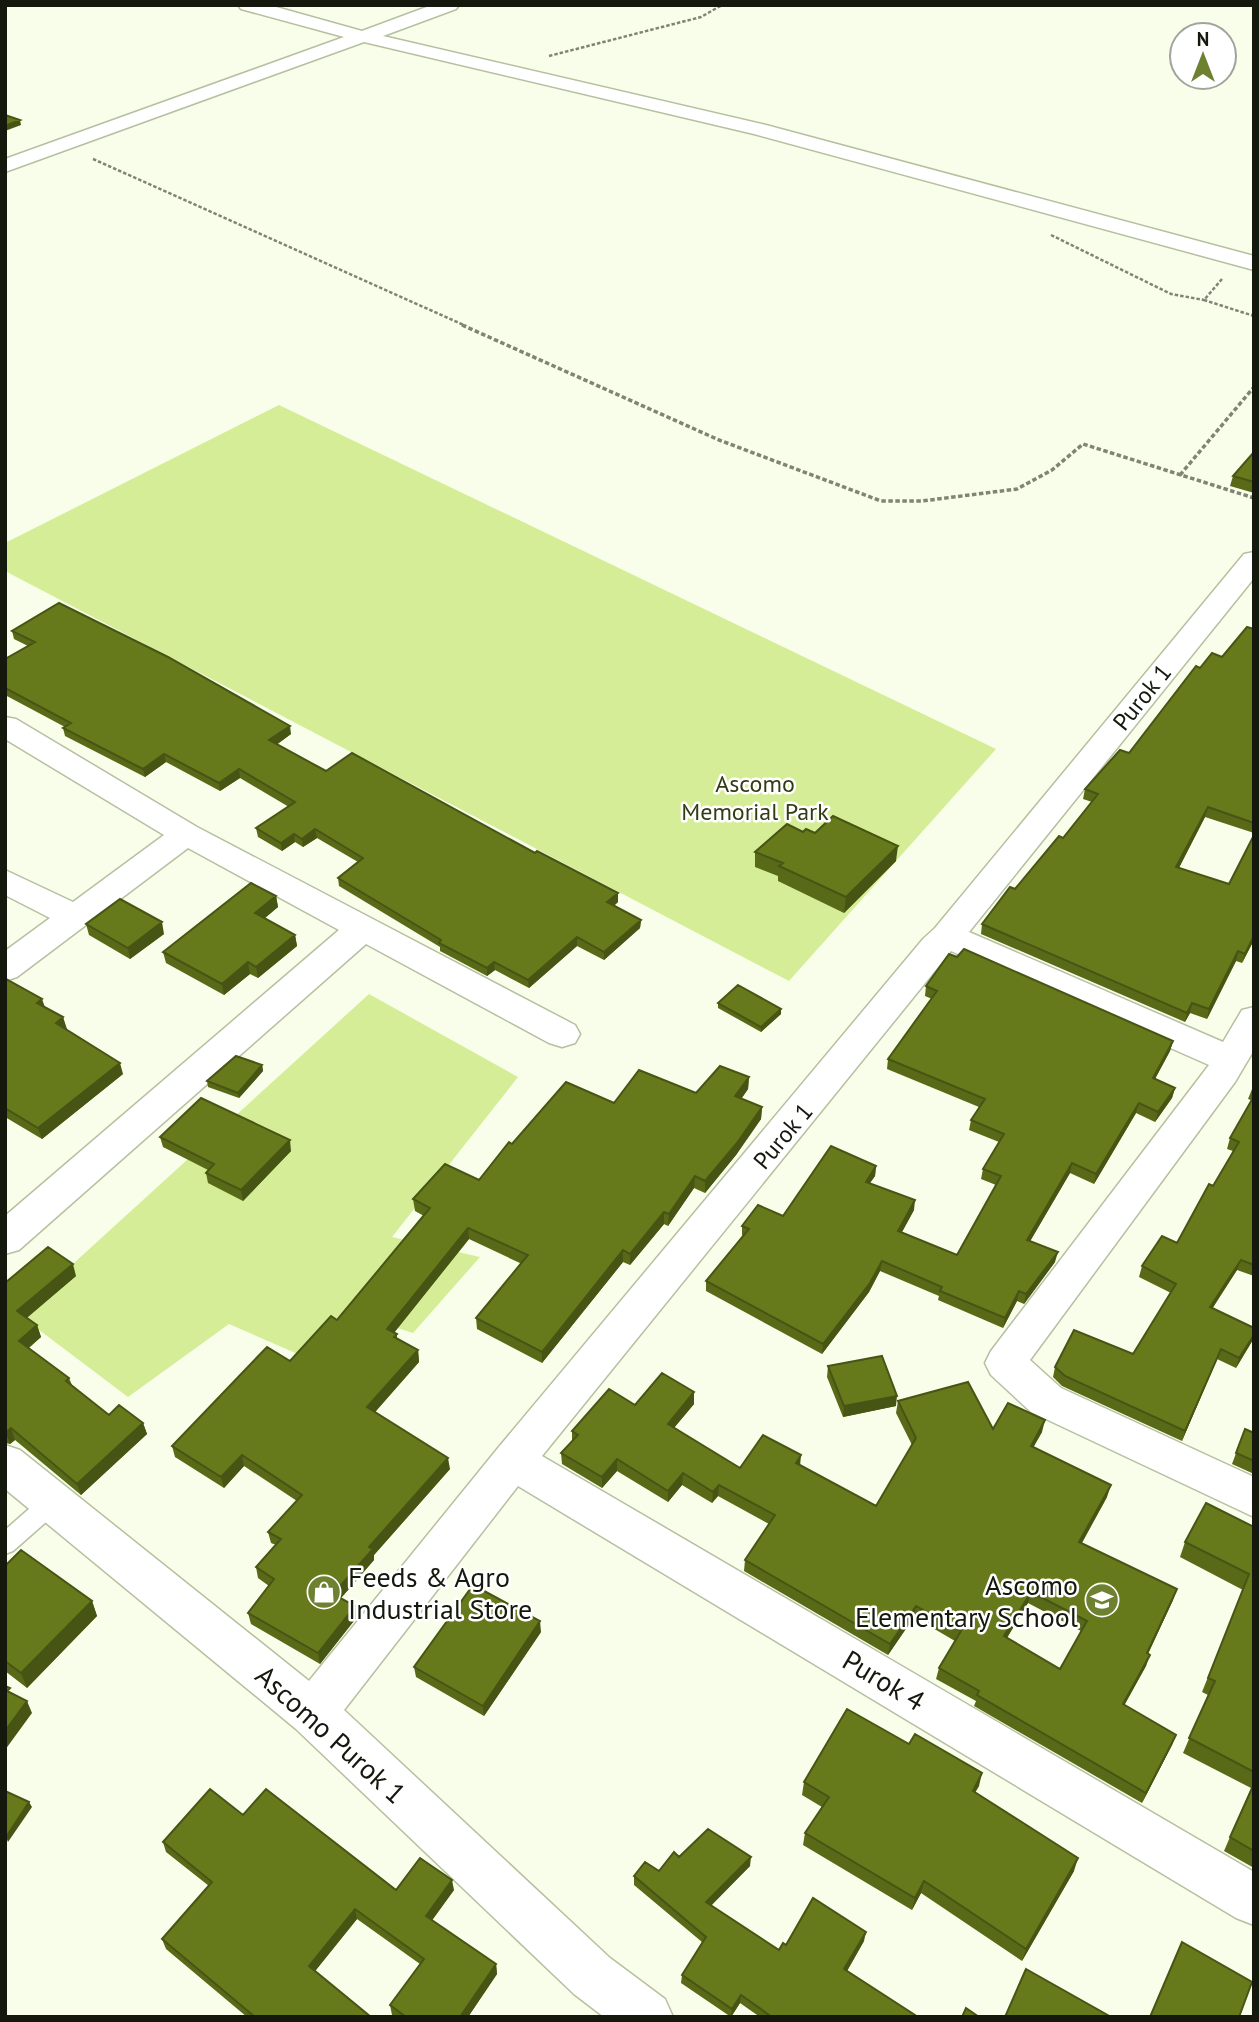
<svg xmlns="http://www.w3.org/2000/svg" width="1259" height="2022" viewBox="0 0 1259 2022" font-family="'PT Sans',sans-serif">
<rect width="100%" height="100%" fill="#f8feea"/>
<!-- green -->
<path fill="#d5ed96" d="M 279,405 L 996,749 L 789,981 L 5,571 L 5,543 Z
M 369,994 L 518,1077 L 392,1237 L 480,1257 L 413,1333 L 344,1311 L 300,1355 L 229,1324 L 128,1397 L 18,1314 Z"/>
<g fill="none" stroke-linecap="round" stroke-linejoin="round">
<!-- lane casing -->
<g stroke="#b6c0a0" stroke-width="3">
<path id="lane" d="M 54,1492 L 62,1494 L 65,1501 L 62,1508 L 13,1551 L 5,1554 L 5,1530 L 46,1494 Z"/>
</g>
<!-- street casing -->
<g stroke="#b6c0a0" stroke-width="3">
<path id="street" d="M 238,5 L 269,5 L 362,31 L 432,5 L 459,5 L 456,9 L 383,36 L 766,125 L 1254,256 L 1254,270 L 754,134 L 364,42 L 5,172 L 5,159 L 344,37 L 241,9 Z
M 1254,552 L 1254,578 L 969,932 L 1223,1042 L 1242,1010 L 1254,1007 L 1254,1050 L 1235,1082 L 1030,1360 L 1061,1388 L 1254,1477 L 1254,1517 L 1031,1412 L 991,1375 L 985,1363 L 991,1351 L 1209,1065 L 951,951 L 542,1456 L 1254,1872 L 1254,1925 L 1236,1918 L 518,1486 L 344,1710 L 610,1958 L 665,1999 L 673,2017 L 604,2017 L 574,1994 L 296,1729 L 5,1489 L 5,1445 L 20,1450 L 309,1681 L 498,1448 L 923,939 L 935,928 L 1244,554 Z
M 5,717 L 16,719 L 197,827 L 575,1025 L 580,1034 L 575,1043 L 562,1047 L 549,1043 L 366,944 L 19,1250 L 5,1254 L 5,1216 L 339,930 L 188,848 L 17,977 L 5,981 L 5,951 L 50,918 L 5,895 L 5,870 L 73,902 L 164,835 L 5,739 Z"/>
</g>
<!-- path-far1 -->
<path stroke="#7f8474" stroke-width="2.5" stroke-dasharray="3.5 2" stroke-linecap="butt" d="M 549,56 L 701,17 L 722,5
M 93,159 L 466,326
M 1051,235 L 1171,294 L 1204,300
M 1222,279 L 1204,300 L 1254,316"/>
<!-- path -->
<path stroke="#7f8474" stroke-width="3.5" stroke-dasharray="4.5 2.5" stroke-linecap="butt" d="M 462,325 L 719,440 L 881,501 L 922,501 L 1017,489 L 1052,470 L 1083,444 L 1254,498
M 1180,475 L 1254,387"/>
<!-- lane -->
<use href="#lane" fill="#fff" fill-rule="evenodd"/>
<!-- street -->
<use href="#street" fill="#fff" fill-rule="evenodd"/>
</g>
<!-- wall -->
<path fill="#586918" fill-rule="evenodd" d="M 1254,453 L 1254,493 L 1230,486 L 1233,476 Z
M 1254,629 L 1254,833 L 1205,817 L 1179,868 L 1229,884 L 1254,835 L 1254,940 L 1242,963 L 1236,961 L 1207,1019 L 1190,1013 L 1185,1022 L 981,934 L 982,924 L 1063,838 L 1092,802 L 1083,799 L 1085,789 L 1129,753 L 1200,668 L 1222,657 Z
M 12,631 L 291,734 L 277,744 L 326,771 L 618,902 L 614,906 L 641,920 L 640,928 L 604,960 L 577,946 L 529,988 L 495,970 L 487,976 L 440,951 L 440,947 L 339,886 L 338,878 L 358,862 L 317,838 L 303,847 L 295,842 L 282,851 L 258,837 L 256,828 L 289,807 L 240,778 L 220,791 L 166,762 L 145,777 L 65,736 L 63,728 L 65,727 L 5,695 L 5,659 L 28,646 L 14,639 Z
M 803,832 L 815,833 L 896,861 L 844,913 L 778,881 L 778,876 L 755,867 L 755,852 Z
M 276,896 L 278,907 L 264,918 L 295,935 L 297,946 L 258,978 L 250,974 L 224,995 L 166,963 L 163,952 Z
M 86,924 L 164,934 L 130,959 L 89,935 Z
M 5,979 L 45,1007 L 63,1017 L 66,1029 L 123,1074 L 42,1139 L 5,1117 Z
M 926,986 L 1173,1041 L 1170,1051 L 1155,1079 L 1175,1088 L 1172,1098 L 1155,1122 L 1136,1113 L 1094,1184 L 1070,1173 L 1030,1241 L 1055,1262 L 1024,1304 L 1017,1301 L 1003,1328 L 938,1300 L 939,1296 L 880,1271 L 869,1292 L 822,1354 L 706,1291 L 706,1281 L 743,1236 L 742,1235 L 742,1226 L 783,1216 L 876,1166 L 875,1176 L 870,1183 L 914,1210 L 902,1232 L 957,1255 L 996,1185 L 981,1179 L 983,1169 L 999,1142 L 969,1130 L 971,1120 L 979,1107 L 887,1069 L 888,1059 L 932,999 L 925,996 Z
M 718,1003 L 781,1014 L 761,1032 L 718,1008 Z
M 262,1065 L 263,1071 L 239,1098 L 208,1087 L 207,1081 Z
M 749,1077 L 748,1089 L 741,1099 L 762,1107 L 761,1119 L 736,1155 L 705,1193 L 694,1188 L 668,1226 L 664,1224 L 630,1265 L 623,1262 L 542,1363 L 477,1329 L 476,1318 L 522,1264 L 469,1239 L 394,1333 L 397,1334 L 397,1338 L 418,1350 L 419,1362 L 375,1412 L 450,1469 L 374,1555 L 374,1560 L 341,1598 L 355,1606 L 357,1617 L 320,1664 L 251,1624 L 248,1613 L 269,1586 L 258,1578 L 256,1567 L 276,1545 L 271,1543 L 268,1532 L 297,1501 L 244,1466 L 224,1488 L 175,1457 L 172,1446 L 290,1361 L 337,1320 L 424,1216 L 415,1211 L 413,1199 L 479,1180 L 512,1144 L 614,1103 L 696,1093 Z
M 1254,1084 L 1254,1276 L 1237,1270 L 1212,1308 L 1254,1328 L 1254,1338 L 1236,1368 L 1217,1359 L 1182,1441 L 1062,1386 L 1053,1377 L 1055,1367 L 1133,1354 L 1171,1293 L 1139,1277 L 1142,1266 L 1177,1243 L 1213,1186 L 1233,1151 L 1227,1149 L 1230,1138 L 1251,1100 L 1248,1099 Z
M 160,1137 L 291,1151 L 243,1201 L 208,1183 L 206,1173 L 208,1170 L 163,1147 Z
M 76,1276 L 26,1318 L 37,1325 L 41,1337 L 29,1348 L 69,1378 L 72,1385 L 109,1415 L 143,1423 L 147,1434 L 81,1495 L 15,1440 L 10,1444 L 5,1443 L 5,1283 Z
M 828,1366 L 896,1406 L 843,1417 L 827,1377 Z
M 694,1392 L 694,1404 L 674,1428 L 740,1468 L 800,1465 L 876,1506 L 912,1445 L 896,1413 L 898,1401 L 993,1429 L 1042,1432 L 1033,1447 L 1107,1497 L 1082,1543 L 1173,1600 L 1148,1654 L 1146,1666 L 1124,1705 L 1176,1735 L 1172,1745 L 1142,1803 L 974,1706 L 976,1701 L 936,1679 L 939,1668 L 955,1641 L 914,1617 L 888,1655 L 744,1571 L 745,1560 L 769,1524 L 718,1496 L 712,1503 L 682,1485 L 668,1502 L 617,1471 L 602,1488 L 562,1464 L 561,1453 L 572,1441 L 572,1431 L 635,1405 ZM 1028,1603 L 1081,1631 L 1060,1669 L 1007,1638 Z
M 1245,1429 L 1254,1433 L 1254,1474 L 1232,1464 Z
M 1254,1527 L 1254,1868 L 1224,1851 L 1251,1788 L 1183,1753 L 1208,1695 L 1202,1692 L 1243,1590 L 1180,1557 L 1185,1542 Z
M 5,1566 L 92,1601 L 97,1616 L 27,1688 L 5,1671 Z
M 541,1632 L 484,1716 L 416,1677 L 414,1667 Z
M 804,1782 L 979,1786 L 975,1792 L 1074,1871 L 1022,1961 L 921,1893 L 912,1910 L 803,1845 L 805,1833 L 822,1807 L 802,1795 Z
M 243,1815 L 396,1890 L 454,1890 L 432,1920 L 496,1964 L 497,1974 L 468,2017 L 395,2017 L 392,2015 L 390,2005 L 420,1964 L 357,1919 L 315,1971 L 371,2017 L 247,2017 L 166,1949 L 162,1939 L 209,1886 L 166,1852 L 163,1842 Z
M 679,1857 L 750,1866 L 711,1905 L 779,1950 L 786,1945 L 864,1941 L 847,1971 L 918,2017 L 760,2017 L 740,2003 L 731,2017 L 681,1983 L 682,1975 L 702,1942 L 634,1885 L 634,1876 L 659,1871 Z"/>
<!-- shaded-wall -->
<path fill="#475514" d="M 20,120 L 21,125 L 5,131 L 5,126 Z
M 290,726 L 291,734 L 271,749 L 269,740 Z
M 164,754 L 166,762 L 145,777 L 143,769 Z
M 239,769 L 240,778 L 220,791 L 219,783 Z
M 1208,807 L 1205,817 L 1174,877 L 1176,867 Z
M 315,829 L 317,838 L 303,847 L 302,839 Z
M 294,834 L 295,842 L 282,851 L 281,843 Z
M 898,846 L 896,861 L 844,913 L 846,897 Z
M 618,893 L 618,902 L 607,911 L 607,902 Z
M 276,896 L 278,907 L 257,925 L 255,913 Z
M 641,920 L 640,928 L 604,960 L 604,952 Z
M 162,922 L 164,934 L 130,959 L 128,948 Z
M 295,935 L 297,946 L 258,978 L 256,967 Z
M 1254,936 L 1254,940 L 1242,963 L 1245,954 Z
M 577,937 L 577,946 L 529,988 L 528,980 Z
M 1238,951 L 1236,961 L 1207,1019 L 1209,1009 Z
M 248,962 L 250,974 L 224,995 L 222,984 Z
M 494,962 L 495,970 L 487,976 L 487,968 Z
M 42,999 L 46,1010 L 37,1003 Z
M 1192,1003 L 1190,1013 L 1185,1022 L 1187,1013 Z
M 781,1009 L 781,1014 L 761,1032 L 761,1027 Z
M 63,1017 L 67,1029 L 59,1035 L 56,1023 Z
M 1173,1041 L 1170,1051 L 1150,1088 L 1153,1078 Z
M 120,1063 L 123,1074 L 42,1139 L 38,1128 Z
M 262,1065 L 263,1071 L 239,1098 L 238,1093 Z
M 749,1077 L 748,1089 L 735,1108 L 735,1096 Z
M 1175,1088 L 1172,1098 L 1155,1122 L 1158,1112 Z
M 1139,1103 L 1136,1113 L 1094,1184 L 1096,1174 Z
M 762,1107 L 761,1119 L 736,1155 L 705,1193 L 705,1181 Z
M 290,1140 L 291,1151 L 243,1201 L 241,1190 Z
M 1072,1163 L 1070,1173 L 1025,1250 L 1027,1240 Z
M 876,1166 L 875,1176 L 864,1191 L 866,1182 Z
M 695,1176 L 694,1188 L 668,1226 L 669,1214 Z
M 915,1200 L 914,1210 L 897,1241 L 898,1231 Z
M 664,1212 L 664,1224 L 630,1265 L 630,1254 Z
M 468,1228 L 469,1239 L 388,1340 L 387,1329 Z
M 623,1250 L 623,1262 L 542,1363 L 542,1352 Z
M 1058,1252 L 1055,1262 L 1024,1304 L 1026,1294 Z
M 1241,1260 L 1237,1270 L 1207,1317 L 1210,1307 Z
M 882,1261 L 880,1271 L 869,1292 L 822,1354 L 823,1344 Z
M 73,1264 L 76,1276 L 21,1323 L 17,1311 Z
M 1019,1291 L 1017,1301 L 1003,1328 L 1005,1318 Z
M 37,1325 L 41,1337 L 23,1352 L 19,1341 Z
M 1254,1335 L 1254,1338 L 1236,1368 L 1239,1358 Z
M 1221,1349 L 1217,1359 L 1182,1441 L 1185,1431 Z
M 418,1350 L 419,1362 L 369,1419 L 367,1407 Z
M 694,1392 L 694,1404 L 667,1436 L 668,1424 Z
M 897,1396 L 896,1406 L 843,1417 L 844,1406 Z
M 1045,1420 L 1042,1432 L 1028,1457 L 1031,1446 Z
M 143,1423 L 147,1434 L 81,1495 L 77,1484 Z
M 11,1428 L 15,1440 L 10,1444 L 6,1433 Z
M 242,1455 L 244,1466 L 224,1488 L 221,1477 Z
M 801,1455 L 800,1467 L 796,1463 Z
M 448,1458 L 450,1469 L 374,1555 L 374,1560 L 335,1605 L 333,1594 L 369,1547 Z
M 617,1459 L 617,1471 L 602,1488 L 602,1477 Z
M 683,1473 L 682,1485 L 668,1502 L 668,1491 Z
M 719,1485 L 718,1496 L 712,1503 L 713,1492 Z
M 1111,1485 L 1107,1497 L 1076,1553 L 1079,1542 Z
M 1177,1589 L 1173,1600 L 1143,1664 L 1147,1653 Z
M 1031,1592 L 1028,1603 L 1001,1647 L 1004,1636 Z
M 92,1601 L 97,1616 L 27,1688 L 21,1673 Z
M 355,1606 L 357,1617 L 320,1664 L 318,1653 Z
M 916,1606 L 914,1617 L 888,1655 L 890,1644 Z
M 540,1621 L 541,1632 L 484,1716 L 483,1706 Z
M 1150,1655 L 1146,1666 L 1119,1715 L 1123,1704 Z
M 27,1701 L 32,1713 L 5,1750 L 5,1731 Z
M 1176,1735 L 1172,1745 L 1142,1803 L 1146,1793 Z
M 982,1773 L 979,1786 L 969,1803 L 973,1791 Z
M 29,1802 L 32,1807 L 8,1842 L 6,1837 Z
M 751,1857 L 750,1866 L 706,1911 L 706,1902 Z
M 1078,1858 L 1074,1871 L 1022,1961 L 1026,1949 Z
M 452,1880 L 454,1890 L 428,1926 L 426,1916 Z
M 924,1881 L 921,1893 L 912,1910 L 915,1898 Z
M 355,1909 L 357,1919 L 312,1975 L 309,1966 Z
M 866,1932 L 864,1941 L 843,1978 L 844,1969 Z
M 496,1964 L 497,1974 L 468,2017 L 460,2017 Z
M 741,1995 L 740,2003 L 731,2017 L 732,2009 Z"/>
<!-- building -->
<path fill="#667a1c" stroke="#475514" stroke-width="2" fill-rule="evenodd" d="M 5,115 L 20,120 L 5,126 Z
M 1253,453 L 1254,482 L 1233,476 Z
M 59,603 L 168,657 L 290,726 L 269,740 L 326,771 L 352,753 L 535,853 L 537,851 L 618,893 L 607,902 L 641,920 L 604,952 L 577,937 L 528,980 L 494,962 L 487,968 L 439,943 L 441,940 L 338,878 L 363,858 L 315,829 L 302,839 L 294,834 L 281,843 L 256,828 L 295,802 L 239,769 L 219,783 L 164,754 L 143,769 L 63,728 L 71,723 L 5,688 L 5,659 L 35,642 L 12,631 Z
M 1247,627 L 1254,629 L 1254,823 L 1208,807 L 1176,867 L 1229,884 L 1254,835 L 1254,936 L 1245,954 L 1238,951 L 1209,1009 L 1192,1003 L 1187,1013 L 982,924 L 1010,887 L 1015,889 L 1059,836 L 1063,838 L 1098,794 L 1085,789 L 1120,750 L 1129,753 L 1196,666 L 1200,668 L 1212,653 L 1222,657 Z
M 833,816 L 898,846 L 846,897 L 779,866 L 783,863 L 755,852 L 787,824 L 803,832 L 806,829 L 815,833 Z
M 251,883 L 276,896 L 255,913 L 295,935 L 256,967 L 248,962 L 222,984 L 163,952 Z
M 120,899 L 162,922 L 128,948 L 86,924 Z
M 964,949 L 1173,1041 L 1153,1078 L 1175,1088 L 1158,1112 L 1139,1103 L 1096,1174 L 1072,1163 L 1027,1240 L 1058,1252 L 1026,1294 L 1019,1291 L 1005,1318 L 940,1291 L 942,1287 L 882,1261 L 870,1283 L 823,1344 L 706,1281 L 749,1229 L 742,1226 L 758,1205 L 783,1216 L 831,1146 L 876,1166 L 866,1182 L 915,1200 L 898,1231 L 957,1255 L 1001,1176 L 983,1169 L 1004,1134 L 971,1120 L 985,1099 L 888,1059 L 937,991 L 926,986 L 949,954 L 957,957 Z
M 5,979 L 6,979 L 42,999 L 37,1003 L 63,1017 L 56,1023 L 120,1063 L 38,1128 L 5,1108 Z
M 738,985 L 781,1009 L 761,1027 L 718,1003 Z
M 236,1056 L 262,1065 L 238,1093 L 207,1081 Z
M 720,1066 L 749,1077 L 735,1096 L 762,1107 L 737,1143 L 705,1181 L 695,1176 L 669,1214 L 664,1212 L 630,1254 L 623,1250 L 542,1352 L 476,1318 L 528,1255 L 468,1228 L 387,1329 L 397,1334 L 394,1337 L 418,1350 L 367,1407 L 448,1458 L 369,1547 L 373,1549 L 333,1594 L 355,1606 L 318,1653 L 248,1613 L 274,1579 L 256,1567 L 281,1539 L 268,1532 L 302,1495 L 242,1455 L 221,1477 L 172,1446 L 267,1347 L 290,1361 L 331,1316 L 337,1320 L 430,1208 L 413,1199 L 445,1164 L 479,1180 L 509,1142 L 512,1144 L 566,1082 L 614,1103 L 639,1070 L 696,1093 Z
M 1254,1096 L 1254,1265 L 1241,1260 L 1210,1307 L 1254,1328 L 1254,1335 L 1239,1358 L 1221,1349 L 1185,1431 L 1065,1376 L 1055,1367 L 1074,1330 L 1133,1354 L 1176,1284 L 1142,1266 L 1162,1236 L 1177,1243 L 1209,1184 L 1213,1186 L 1239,1142 L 1230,1138 Z
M 201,1098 L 290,1140 L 241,1190 L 206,1173 L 214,1164 L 160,1137 Z
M 48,1247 L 73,1264 L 17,1311 L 37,1325 L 19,1341 L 69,1378 L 66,1381 L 109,1415 L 119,1405 L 143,1423 L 77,1484 L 11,1428 L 5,1433 L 5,1283 Z
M 882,1356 L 897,1396 L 844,1406 L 828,1366 Z
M 662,1373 L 694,1392 L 668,1424 L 740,1468 L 763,1435 L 801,1455 L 796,1463 L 876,1506 L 916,1438 L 898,1401 L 968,1382 L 993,1429 L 1008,1403 L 1045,1420 L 1031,1446 L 1111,1485 L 1079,1542 L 1177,1589 L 1147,1653 L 1150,1655 L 1123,1704 L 1176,1735 L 1146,1793 L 977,1695 L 979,1691 L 939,1668 L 961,1631 L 916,1606 L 890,1644 L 745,1560 L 775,1515 L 719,1485 L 713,1492 L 683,1473 L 668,1491 L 617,1459 L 602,1477 L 561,1453 L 578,1435 L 572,1431 L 609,1389 L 635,1405 ZM 1031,1592 L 1087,1621 L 1060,1669 L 1004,1636 Z
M 1245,1429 L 1254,1433 L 1254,1461 L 1236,1453 Z
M 1206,1503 L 1254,1527 L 1254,1772 L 1189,1738 L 1215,1681 L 1208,1678 L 1249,1574 L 1185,1542 Z
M 21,1550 L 92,1601 L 21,1673 L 5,1661 L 5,1566 Z
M 473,1585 L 540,1621 L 483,1706 L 414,1667 Z
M 5,1686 L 10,1688 L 7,1691 L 27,1701 L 5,1731 Z
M 847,1709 L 909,1744 L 915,1734 L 982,1773 L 973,1791 L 1078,1858 L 1026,1949 L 924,1881 L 915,1898 L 805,1833 L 829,1797 L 804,1782 Z
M 1254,1784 L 1254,1851 L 1230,1837 Z
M 210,1789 L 243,1815 L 266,1789 L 396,1890 L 420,1858 L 452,1880 L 426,1916 L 496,1964 L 460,2017 L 406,2017 L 390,2005 L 424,1959 L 355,1909 L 309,1966 L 371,2017 L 255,2017 L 162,1939 L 212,1882 L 163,1842 Z
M 5,1791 L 29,1802 L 6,1837 L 5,1837 Z
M 708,1829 L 751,1857 L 706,1902 L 779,1950 L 783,1943 L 786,1945 L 813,1898 L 866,1932 L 844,1969 L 918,2017 L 772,2017 L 741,1995 L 732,2009 L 682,1975 L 706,1937 L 634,1876 L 645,1862 L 659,1871 L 674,1852 L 679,1857 Z
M 1182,1942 L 1252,1982 L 1239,2017 L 1150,2017 Z
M 1026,1969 L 1111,2017 L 1005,2017 Z
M 966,2008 L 979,2017 L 962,2017 Z"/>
<!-- icons -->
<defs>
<g id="shop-disc" transform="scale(1.75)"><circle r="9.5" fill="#6e8131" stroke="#fff"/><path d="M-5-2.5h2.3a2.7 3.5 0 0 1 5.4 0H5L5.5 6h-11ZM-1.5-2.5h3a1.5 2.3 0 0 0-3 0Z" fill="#fff"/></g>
<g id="school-disc" transform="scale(1.75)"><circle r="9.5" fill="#6e8131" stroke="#fff"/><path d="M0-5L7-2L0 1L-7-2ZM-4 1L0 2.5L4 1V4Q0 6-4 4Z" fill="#fff"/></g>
</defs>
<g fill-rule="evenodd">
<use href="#shop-disc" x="324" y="1592"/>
<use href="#school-disc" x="1102" y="1600"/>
</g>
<g text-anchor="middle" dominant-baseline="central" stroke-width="5" stroke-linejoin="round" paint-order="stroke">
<!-- street labels -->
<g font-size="24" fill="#15180d" stroke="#fff">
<text transform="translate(1142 697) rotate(-51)">Purok 1</text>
<text transform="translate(783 1136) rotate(-50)">Purok 1</text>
</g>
<!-- park labels -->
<g font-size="24" fill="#323b15" stroke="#fff">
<text x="755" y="783">Ascomo<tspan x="755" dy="28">Memorial Park</tspan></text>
</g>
<!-- near-poi labels -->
<g font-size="28" fill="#15180d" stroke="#fff" text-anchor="start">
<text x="348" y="1576">Feeds &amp; Agro<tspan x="348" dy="32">Industrial Store</tspan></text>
<text x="1078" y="1584" text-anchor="end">Ascomo<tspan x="1078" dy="32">Elementary School</tspan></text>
</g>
<!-- near-street labels -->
<g font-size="28" fill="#15180d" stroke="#fff">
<text transform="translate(884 1680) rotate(31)">Purok 4</text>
<text transform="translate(331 1734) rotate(42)">Ascomo Purok 1</text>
</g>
</g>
<!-- border -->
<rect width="1259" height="2022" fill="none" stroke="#15180d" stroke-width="14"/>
<!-- north arrow -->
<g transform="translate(1203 56)"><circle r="33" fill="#ffffff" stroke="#a1a39e" stroke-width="2"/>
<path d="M0-5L12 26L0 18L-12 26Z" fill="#6e8131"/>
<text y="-10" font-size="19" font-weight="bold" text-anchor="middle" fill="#15180d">N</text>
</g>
</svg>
